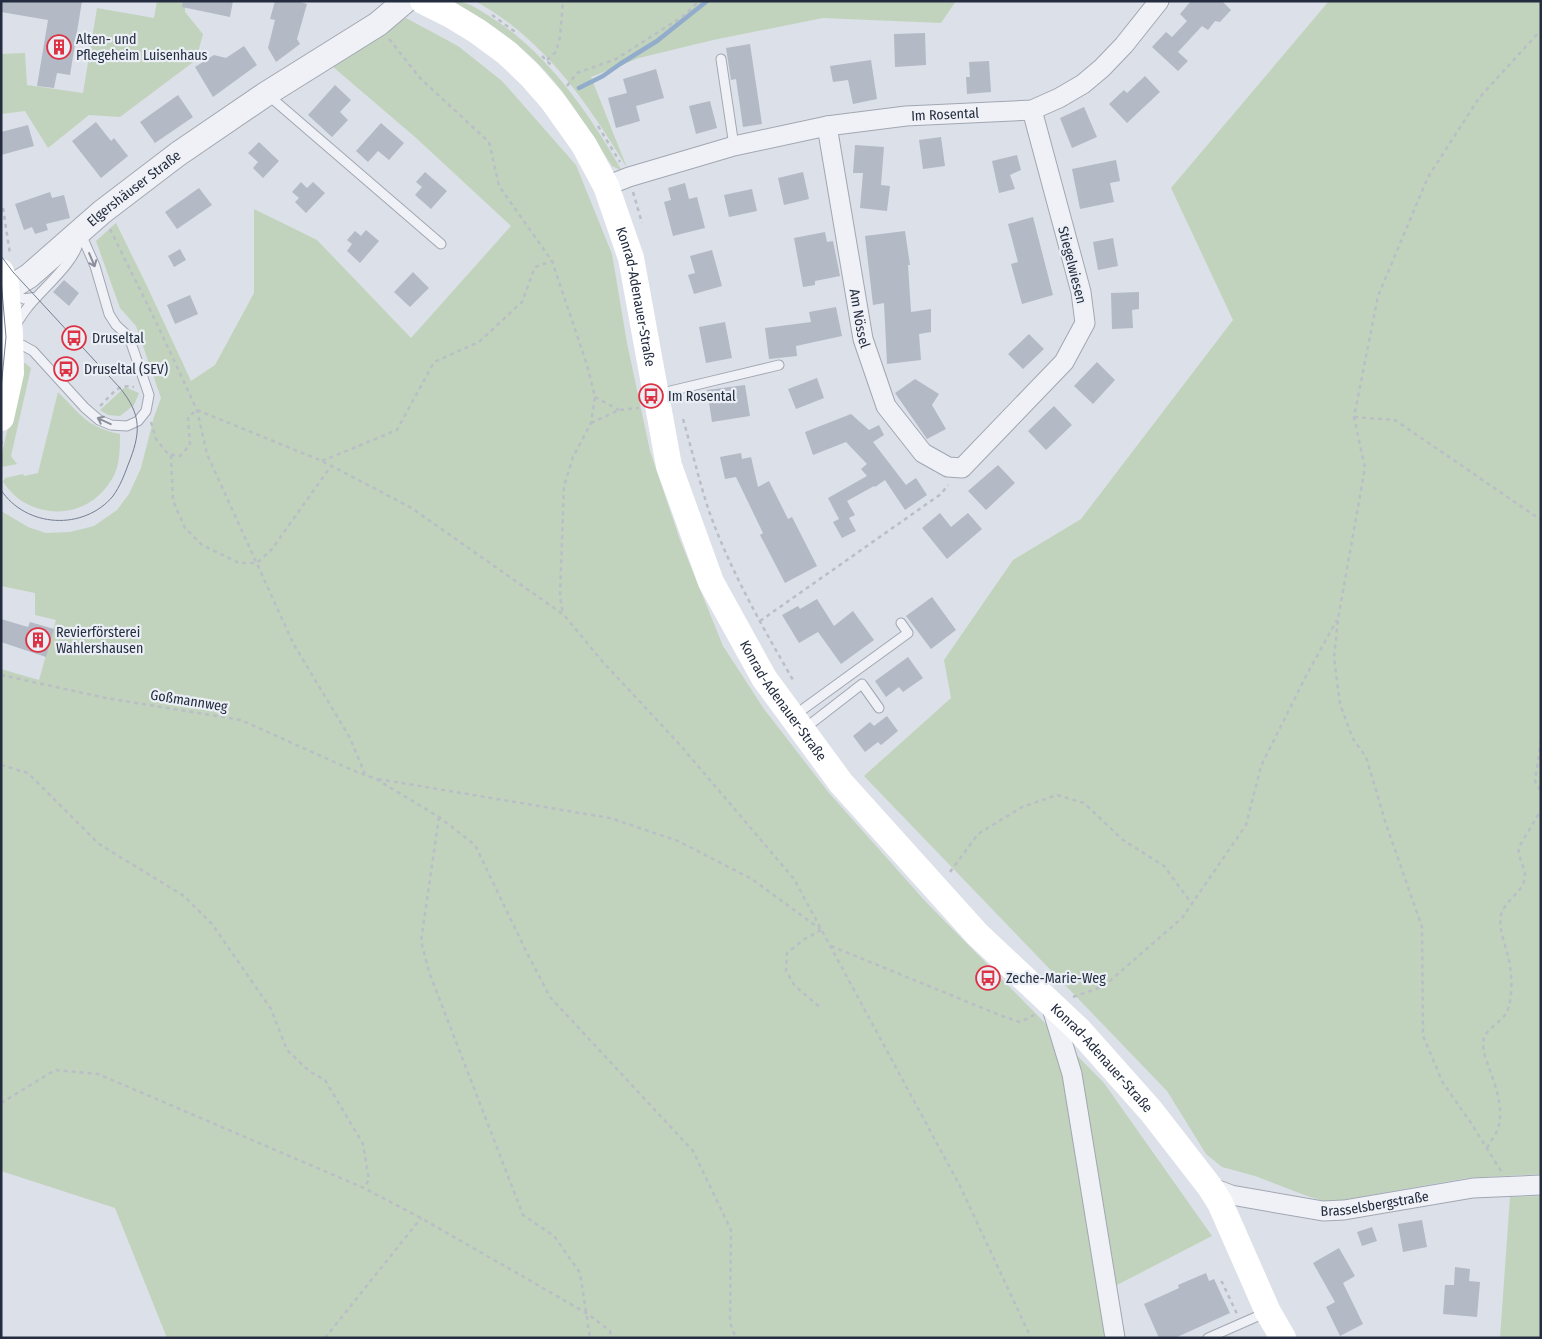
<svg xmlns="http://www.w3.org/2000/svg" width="1542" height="1339" viewBox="0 0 1542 1339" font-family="'Fira Sans Condensed',sans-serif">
<rect width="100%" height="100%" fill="#dce0e8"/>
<!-- green -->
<path fill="#c1d3bc" d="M 157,1 L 185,1 L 185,12 L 203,34 L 196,60 L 120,117 L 89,115 L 48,148 L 25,111 L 1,114 L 1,54 L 25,53 L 27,85 L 83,93 L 97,8 L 154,18 Z
M 451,1 C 468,1 476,8 489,16 C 547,52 589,113 622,171 L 612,166 C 591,134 572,101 546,72 C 519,42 486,20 451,1 Z
M 475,1 L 956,1 L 941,23 L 823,18 L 713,40 L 639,58 L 591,77 L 627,168 C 588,103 543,38 475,1 Z
M 1329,1 L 1541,1 L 1541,1174 L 1467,1178 L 1342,1200 L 1324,1201 L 1307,1196 L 1255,1176 L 1222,1167 L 1206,1154 L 1167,1091 L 864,776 L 951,698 L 944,660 L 1013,560 L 1081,519 L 1233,320 L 1171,188 Z
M 406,18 L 458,46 L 502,81 L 576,165 L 612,254 L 627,343 L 650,451 L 680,540 L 723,646 L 764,709 L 829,793 L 925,901 L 1104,1083 L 1212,1236 L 1113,1287 L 1122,1338 L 167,1338 L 115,1208 L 1,1171 L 1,669 L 39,680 L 56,620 L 35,615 L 35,593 L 1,586 L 1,511 L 28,527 L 46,533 L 70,532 L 94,526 L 117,510 L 129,494 L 141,468 L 154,417 L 161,398 L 136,326 L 120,308 L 96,241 L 116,223 L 146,284 L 191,381 L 215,365 L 254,293 L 254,209 L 317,240 L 411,338 L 511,226 L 415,137 L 332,66 Z
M 25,363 L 31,368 L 11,456 L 17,464 L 2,467 L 1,457 L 23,364 Z
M 125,387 L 139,393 L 134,405 L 120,416 L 108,415 L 100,410 Z
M 58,392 C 81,415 87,427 120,434 C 120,449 120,466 112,479 C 93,511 57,520 25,503 C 16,498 9,490 3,482 L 5,478 L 23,474 L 24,476 L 38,473 Z
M 1541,1196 L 1541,1338 L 1500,1338 L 1510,1197 Z"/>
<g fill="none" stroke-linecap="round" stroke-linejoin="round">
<!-- stream -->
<path stroke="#92accc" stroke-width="4.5" d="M 579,88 L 603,76 L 620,64 L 657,41 L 707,1"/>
</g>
<!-- building -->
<path fill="#b3b9c5" d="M 1,1 L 82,1 L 70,75 L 57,73 L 54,88 L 37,86 L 48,20 L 1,12 Z
M 183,1 L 233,1 L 230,17 L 182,7 Z
M 275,1 L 297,1 L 307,4 L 297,39 L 300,44 L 276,62 L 268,48 L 275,20 L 270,19 Z
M 1191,1 L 1222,1 L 1231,10 L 1220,22 L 1215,21 L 1208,30 L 1202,26 L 1178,52 L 1188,61 L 1178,71 L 1152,47 L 1166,32 L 1172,37 L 1187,21 L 1180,14 Z
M 925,33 L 926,65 L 895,67 L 894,34 Z
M 750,44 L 762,124 L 743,127 L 736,79 L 731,80 L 726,48 Z
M 244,46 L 257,65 L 213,97 L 195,67 L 214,55 L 226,58 Z
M 871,60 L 877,99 L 853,104 L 848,80 L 833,82 L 830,66 Z
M 989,61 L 991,92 L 967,94 L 966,77 L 970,77 L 969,62 Z
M 656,69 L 664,98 L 636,106 L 640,121 L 616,128 L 608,98 L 627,93 L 623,79 Z
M 1145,76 L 1160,92 L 1127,123 L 1109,104 L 1124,90 L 1127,93 Z
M 335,85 L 351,100 L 340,112 L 348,120 L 332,137 L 308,115 Z
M 178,95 L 193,117 L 155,143 L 140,122 Z
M 710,101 L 717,128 L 696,134 L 689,106 Z
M 1084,107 L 1097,137 L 1072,148 L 1060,118 Z
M 96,122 L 111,141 L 114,138 L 128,156 L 101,178 L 72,141 Z
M 381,123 L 404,143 L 389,160 L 378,151 L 368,162 L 356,151 Z
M 28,125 L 34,146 L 1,155 L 1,132 Z
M 941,137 L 945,166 L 923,169 L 919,140 Z
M 259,142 L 279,161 L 263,178 L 253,168 L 258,162 L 248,153 Z
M 855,145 L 884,147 L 881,185 L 890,186 L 887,211 L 860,208 L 863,173 L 853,173 Z
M 1017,155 L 1021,170 L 1010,175 L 1015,189 L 999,193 L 992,161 Z
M 1116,160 L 1120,181 L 1110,183 L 1114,202 L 1080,209 L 1072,169 Z
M 425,172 L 447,191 L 431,209 L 415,195 L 422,187 L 416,182 Z
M 803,172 L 809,199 L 784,205 L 778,178 Z
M 301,182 L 307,188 L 313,182 L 325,193 L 306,213 L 295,202 L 299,198 L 292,192 Z
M 685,183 L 689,199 L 697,197 L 705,228 L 673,236 L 664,202 L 671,200 L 668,188 Z
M 199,188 L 212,205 L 177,229 L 165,212 Z
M 752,189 L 757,211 L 729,217 L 724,195 Z
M 50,192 L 52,198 L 64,195 L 70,218 L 46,224 L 48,230 L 35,234 L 32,227 L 24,230 L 15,204 Z
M 1033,217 L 1053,295 L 1022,304 L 1011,264 L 1018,262 L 1008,224 Z
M 366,230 L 379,241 L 360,263 L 347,251 L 352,244 L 347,240 L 355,231 L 361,236 Z
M 905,231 L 910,265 L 908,265 L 911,312 L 931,309 L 931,332 L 919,334 L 921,360 L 887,364 L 884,303 L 873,305 L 865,236 Z
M 825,232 L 827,242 L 833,241 L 840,276 L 815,281 L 815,285 L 803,287 L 794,238 Z
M 1113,238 L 1118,266 L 1098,270 L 1093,242 Z
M 180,249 L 186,260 L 174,267 L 168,256 Z
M 712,250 L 722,286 L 694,294 L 688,275 L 695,273 L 690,256 Z
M 413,272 L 429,288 L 410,307 L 394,292 Z
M 64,280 L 79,293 L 69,306 L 53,292 Z
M 1139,292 L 1139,309 L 1132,310 L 1133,328 L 1112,329 L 1111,293 Z
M 190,295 L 198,314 L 175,324 L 167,305 Z
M 836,307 L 842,336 L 796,346 L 797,356 L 769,359 L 765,328 L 811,322 L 809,312 Z
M 725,322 L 732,358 L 706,363 L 699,327 Z
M 1029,334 L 1044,349 L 1023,369 L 1008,354 Z
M 1097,362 L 1115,380 L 1093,404 L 1074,386 Z
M 817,378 L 824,398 L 796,409 L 788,389 Z
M 915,379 L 939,394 L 932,405 L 946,429 L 927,439 L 895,393 Z
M 745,385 L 750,416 L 712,422 L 707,390 Z
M 1054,406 L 1072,425 L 1046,450 L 1028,431 Z
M 851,414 L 869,430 L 879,425 L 884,435 L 873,442 L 906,485 L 916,478 L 927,495 L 905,510 L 885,480 L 875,487 L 874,486 L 847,501 L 855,515 L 849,518 L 856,531 L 842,538 L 833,522 L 839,519 L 828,498 L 867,476 L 861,469 L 867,464 L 846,442 L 813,455 L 805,432 Z
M 741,453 L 742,459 L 751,457 L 758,487 L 769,481 L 788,519 L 792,517 L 817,566 L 785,583 L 760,535 L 763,533 L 736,477 L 725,479 L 720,457 Z
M 998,465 L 1015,483 L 986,510 L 968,491 Z
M 940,513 L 951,527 L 968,513 L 982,529 L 947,559 L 922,528 Z
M 932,597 L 956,630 L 931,649 L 906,616 Z
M 817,599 L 834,626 L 853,611 L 874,640 L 841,664 L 818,632 L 799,643 L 782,615 L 798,606 L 800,609 Z
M 1,619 L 28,627 L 30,622 L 54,629 L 46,657 L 1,642 Z
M 908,657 L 923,678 L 903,692 L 899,687 L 886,697 L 875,681 Z
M 887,716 L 898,731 L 881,745 L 878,742 L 865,752 L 853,736 L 870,722 L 874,726 Z
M 1422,1220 L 1427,1247 L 1403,1252 L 1398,1224 Z
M 1372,1227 L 1377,1241 L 1362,1246 L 1357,1232 Z
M 1339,1248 L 1355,1276 L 1343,1283 L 1363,1324 L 1340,1336 L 1326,1307 L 1335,1302 L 1313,1263 Z
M 1455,1267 L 1470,1269 L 1469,1281 L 1480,1282 L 1477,1317 L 1443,1314 L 1445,1285 L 1454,1285 Z
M 1206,1273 L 1209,1281 L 1214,1279 L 1230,1313 L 1175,1338 L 1159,1338 L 1144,1304 L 1179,1288 L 1178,1285 Z"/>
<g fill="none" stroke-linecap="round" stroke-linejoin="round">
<!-- service casing -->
<g stroke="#a1a7b2" stroke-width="11">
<path id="service" d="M 721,59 L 734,146
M 268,95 L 441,244
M 11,292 L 24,299 L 37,297
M 15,326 C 19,320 23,313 28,307 C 42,289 77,261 79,239
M 13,345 L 22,345 L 33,351 L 85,408 L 99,420 L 111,425 L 127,426 L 138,421 L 146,411 L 149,395 L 129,337 L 116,325 L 109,314 L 95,266 L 81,234
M 658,394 L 779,365
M 795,715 L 908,633 L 901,623
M 804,729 L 862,684 L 879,708
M 1208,1338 L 1265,1313"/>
</g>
<!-- minor casing -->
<g stroke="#a1a7b2" stroke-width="21">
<g id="minor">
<path id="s1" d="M 827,126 L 863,339 L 886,406 L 923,453 L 948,467 L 962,468 L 1064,362 L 1085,323 L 1081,292 L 1032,110"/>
<path id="s2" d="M 606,186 L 629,177 L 734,146 L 827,126 L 906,116 L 1032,110 L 1059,98 L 1083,84 L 1102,68 L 1124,45 L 1159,1"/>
<path d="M 1051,1005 L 1072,1074 L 1115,1338"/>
<path id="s3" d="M 1210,1187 L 1231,1195 L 1323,1211 L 1344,1210 L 1473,1188 L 1541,1185"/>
</g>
</g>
<!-- tertiary casing -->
<g stroke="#a1a7b2" stroke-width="26">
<g id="tertiary">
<path id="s4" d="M 6,285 L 16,284 L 29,276 L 102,212 L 178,154 L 266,94 L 378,24 L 405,1"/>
</g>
</g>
<!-- path -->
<path stroke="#babec7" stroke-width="2.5" stroke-dasharray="4 4" stroke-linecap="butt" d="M 492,15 L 518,34
M 389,39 L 421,79 L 489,142 L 499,186 L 552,261 L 587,365 L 595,397 L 591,423 L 573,457 L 564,486 L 560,596 L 563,614
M 542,56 L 551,65
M 547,60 L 556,52 L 560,37 L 563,1
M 567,86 L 577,73 L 616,59 L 682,17 L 699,1
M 598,126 L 620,162
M 633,192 L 642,223
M 3,208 L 10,254
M 110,229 L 157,324 L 197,410 L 207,454 L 293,643 L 350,738 L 365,774
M 595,397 L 619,410
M 100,406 C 112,395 117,383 134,387
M 197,410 L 322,461 L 410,507 L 564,615 L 602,661 L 681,746 L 794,879 L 960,1186 L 1031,1338
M 1354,417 L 1395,420 L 1541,520
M 683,419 C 692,450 699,481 709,511 C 730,570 762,626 793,680
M 151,422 L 156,439 L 168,454 L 180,456 L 190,445 L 188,417 L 197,410
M 591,423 L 619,410 L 639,408
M 1,445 L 3,438
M 171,455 L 173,501 L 185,528 L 202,545 L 239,563 L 257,563 L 272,549 L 331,466
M 322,461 L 397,430 L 434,362 L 479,342 L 522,302 L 535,267 L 552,261
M 760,621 L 941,494 L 948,485
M 1,675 L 106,698 L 241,720 L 352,770 L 376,779 L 439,817 L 475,845 L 526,951 L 550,997 L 693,1151 L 731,1230 L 730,1323 L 736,1338
M 1541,740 L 1535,781 L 1541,792
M 1,765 L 28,773 L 99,844 L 184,896 L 212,924 L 271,1009 L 287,1050 L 309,1071 L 325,1080 L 363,1144 L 369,1180 L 364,1187
M 378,779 L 610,818 L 678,841 L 752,879 L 820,929
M 439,817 L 421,941 L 429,972 L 523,1215 L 554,1236 L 580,1273 L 590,1338
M 950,872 L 978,834 L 1022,807 L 1057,795 L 1084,803 L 1123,840 L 1164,866 L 1192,904
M 821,930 L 803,940 L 787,953 L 786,971 L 795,986 L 822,1009
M 831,946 L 1002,1016 L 1020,1022 L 1034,1015
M 1073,997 L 1104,986 L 1182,918 L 1246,825 L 1261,766 L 1307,674 L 1337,620
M 1,1103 L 55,1070 L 98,1074 L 364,1188 L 421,1218 L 588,1314 L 610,1331 L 611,1338
M 1487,1148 C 1490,1142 1494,1137 1497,1131 C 1505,1111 1496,1087 1489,1068 C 1486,1059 1481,1048 1484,1038 C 1488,1026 1504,1022 1508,1009 C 1513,994 1512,971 1508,956 C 1505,943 1498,928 1501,915 C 1505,899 1524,893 1525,876 C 1525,866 1517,857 1519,847 L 1541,810
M 1501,1171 L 1471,1123 L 1443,1083 L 1423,1036 L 1422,927 L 1386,824 L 1366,757 L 1353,739 L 1340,704 L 1334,658 L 1338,619 L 1365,468 L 1354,417 L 1378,296 L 1428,177 L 1479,98 L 1541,30
M 1221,1283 L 1222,1282 L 1237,1314
M 325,1338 L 421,1218"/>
<!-- service -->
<use href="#service" stroke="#eff1f6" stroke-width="9"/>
<!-- minor -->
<use href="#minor" stroke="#eff1f6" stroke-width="19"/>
<!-- tertiary -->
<use href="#tertiary" stroke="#eff1f6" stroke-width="24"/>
<!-- secondary -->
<g stroke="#fff" stroke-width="26">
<path id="s5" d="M 423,1 L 449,14 L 477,31 L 507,53 L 530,75 L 552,100 L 584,145 L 606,186 L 631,258 L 669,466 L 711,582 L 764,678 L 841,783 L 977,934 L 1079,1030 L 1151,1111 L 1210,1187 L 1220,1203 L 1268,1312 L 1283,1338"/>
<path d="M 1,272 L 6,285 L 10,334 L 11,373 L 1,418"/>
</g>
<!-- tram -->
<path stroke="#747e93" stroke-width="1" d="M 1,256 L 13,272 L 120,388 C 142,415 141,433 128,465 C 124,476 120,486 113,496 C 84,531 26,528 1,490
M 1,279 L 6,337 L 1,389"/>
</g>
<!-- one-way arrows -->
<defs><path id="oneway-shaft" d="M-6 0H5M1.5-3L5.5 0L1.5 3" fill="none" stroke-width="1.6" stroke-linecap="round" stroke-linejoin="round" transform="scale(1.25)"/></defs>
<g stroke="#8a8f9b">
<use href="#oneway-shaft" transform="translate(92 260) rotate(67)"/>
<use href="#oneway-shaft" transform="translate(104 421) rotate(-155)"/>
</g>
<!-- icons -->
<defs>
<g id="building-ring" transform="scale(1.25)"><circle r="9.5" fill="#ebeff5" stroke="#dc3243" stroke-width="1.5"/><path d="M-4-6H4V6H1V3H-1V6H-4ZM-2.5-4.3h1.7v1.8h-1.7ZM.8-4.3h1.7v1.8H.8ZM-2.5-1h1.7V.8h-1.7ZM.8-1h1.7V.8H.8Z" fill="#dc3243"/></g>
<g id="bus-ring" transform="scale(1.25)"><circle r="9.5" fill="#ebeff5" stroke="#dc3243" stroke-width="1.5"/><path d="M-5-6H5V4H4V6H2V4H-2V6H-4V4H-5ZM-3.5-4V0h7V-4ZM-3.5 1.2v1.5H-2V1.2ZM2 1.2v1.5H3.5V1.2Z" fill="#dc3243"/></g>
</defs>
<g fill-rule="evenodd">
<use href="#building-ring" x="59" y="47"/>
<use href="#bus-ring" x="74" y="338"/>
<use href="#bus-ring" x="66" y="369"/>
<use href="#bus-ring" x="651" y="396"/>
<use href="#building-ring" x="38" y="640"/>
<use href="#bus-ring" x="988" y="978"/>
</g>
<g text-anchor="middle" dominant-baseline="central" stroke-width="4.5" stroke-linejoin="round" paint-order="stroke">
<!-- poi labels -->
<g font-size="14" fill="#242d40" stroke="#ebeff5" text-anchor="start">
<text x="76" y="39">Alten- und<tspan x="76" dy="16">Pflegeheim Luisenhaus</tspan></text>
<text x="92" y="338">Druseltal</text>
<text x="84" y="369">Druseltal (SEV)</text>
<text x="668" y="396">Im Rosental</text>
<text x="56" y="632">Revierförsterei<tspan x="56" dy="16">Wahlershausen</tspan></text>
<text x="1006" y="978">Zeche-Marie-Weg</text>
</g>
<!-- street labels -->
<g font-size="14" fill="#242d40" stroke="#ebeff5">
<text stroke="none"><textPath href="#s2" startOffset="348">Im Rosental</textPath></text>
<text stroke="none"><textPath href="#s4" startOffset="162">Elgershäuser Straße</textPath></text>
<text transform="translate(1072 265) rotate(76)">Stiegelwiesen</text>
<text stroke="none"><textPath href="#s5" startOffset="381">Konrad-Adenauer-Straße</textPath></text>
<text stroke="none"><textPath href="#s1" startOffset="195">Am Nössel</textPath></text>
<text transform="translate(189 701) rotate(9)">Goßmannweg</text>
<text stroke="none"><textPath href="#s5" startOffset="816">Konrad-Adenauer-Straße</textPath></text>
<text stroke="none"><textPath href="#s5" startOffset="1296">Konrad-Adenauer-Straße</textPath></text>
<text stroke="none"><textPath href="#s3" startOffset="168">Brasselsbergstraße</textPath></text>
</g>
</g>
<!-- border -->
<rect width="1542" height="1339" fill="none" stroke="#242d40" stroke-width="5"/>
</svg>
